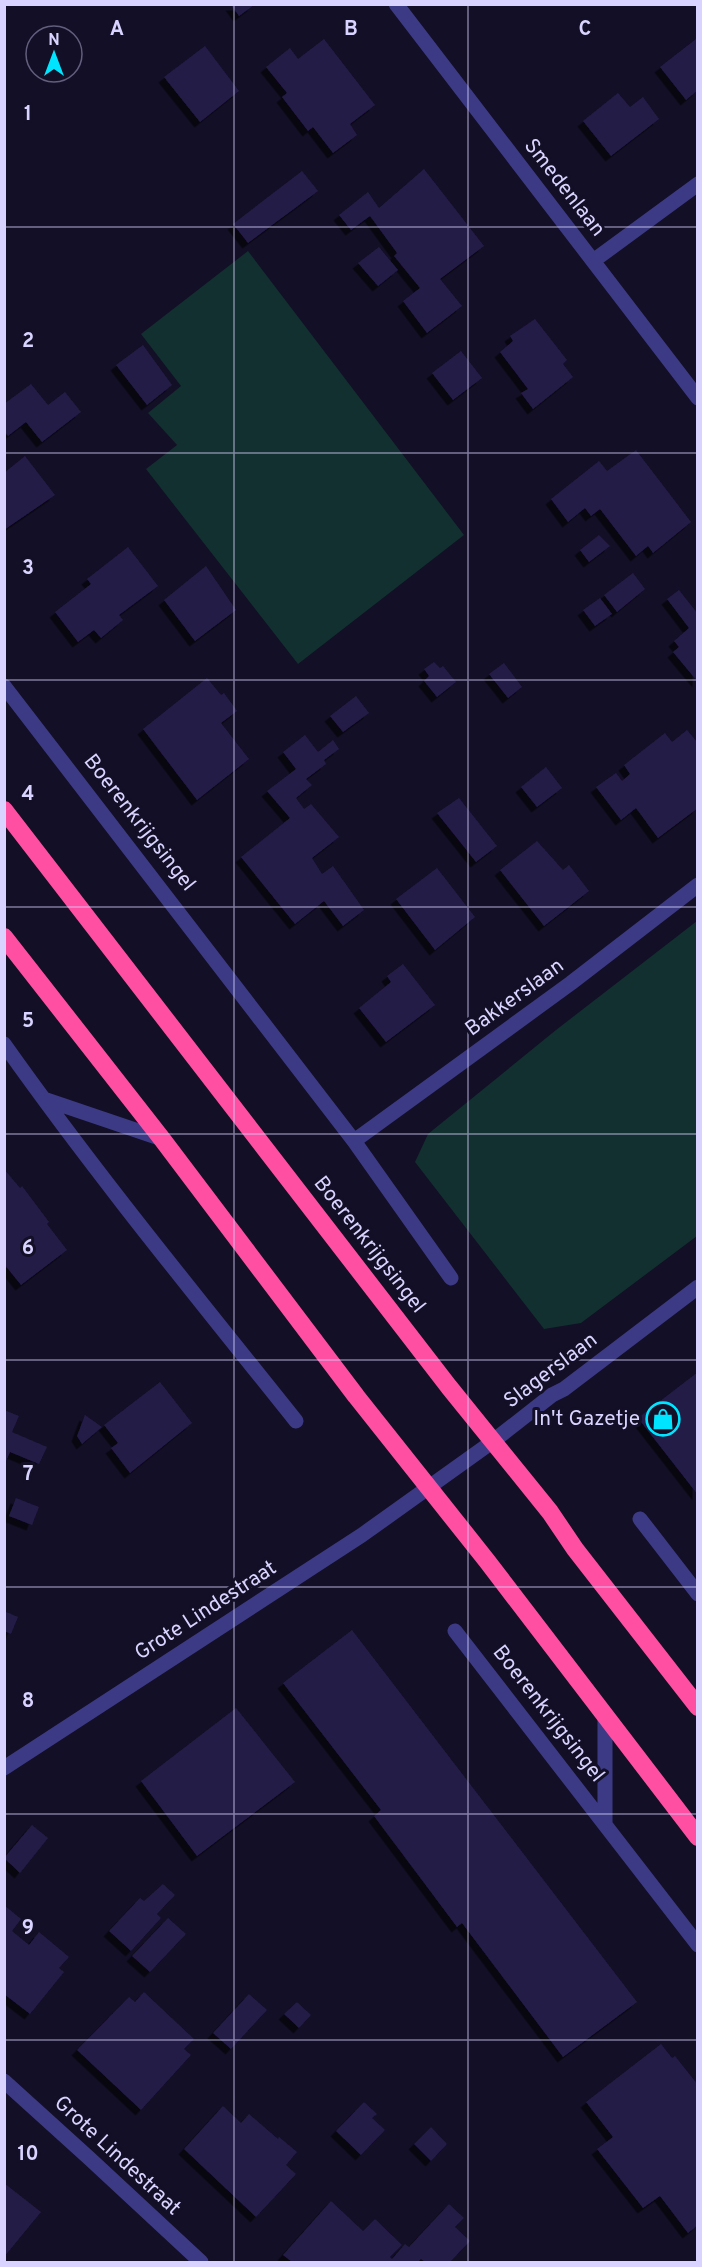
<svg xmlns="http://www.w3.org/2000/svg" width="702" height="2267" viewBox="0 0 702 2267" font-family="Overpass,sans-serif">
<defs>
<filter id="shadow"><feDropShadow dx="-5.5" dy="5.5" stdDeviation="0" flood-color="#0009"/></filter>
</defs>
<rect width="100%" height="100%" fill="#130f26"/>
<!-- green -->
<path fill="#12302f" d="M 248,251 L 464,535 L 298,664 L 146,469 L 177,445 L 148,413 L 181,386 L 141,334 Z
M 697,921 L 697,1236 L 581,1323 L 544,1329 L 415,1162 L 428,1134 L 556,1030 Z"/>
<!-- building -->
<path fill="#241b47" filter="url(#shadow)" d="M 231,5 L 254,5 L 239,16 Z
M 324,39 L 375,105 L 350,124 L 357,135 L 333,153 L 313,127 L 308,131 L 282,97 L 287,93 L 266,67 L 290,48 L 298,59 Z
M 696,39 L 698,41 L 698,90 L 686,100 L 660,67 Z
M 205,46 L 239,91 L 200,122 L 164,77 Z
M 618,93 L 630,107 L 643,97 L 659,119 L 611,156 L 583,121 Z
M 424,169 L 484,246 L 440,279 L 462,306 L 427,333 L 403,301 L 420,288 L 394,256 L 397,253 L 370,216 L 351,230 L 339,215 L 368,192 L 379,208 Z
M 302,171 L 318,191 L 248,243 L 233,224 Z
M 379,247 L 398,270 L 378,286 L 358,263 Z
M 535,319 L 567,360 L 563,364 L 573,377 L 533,409 L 521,393 L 528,389 L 500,352 L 513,341 L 510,336 Z
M 143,345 L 172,385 L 147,405 L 116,365 Z
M 461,351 L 482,378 L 453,400 L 432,373 Z
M 31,384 L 48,405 L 65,392 L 81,412 L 42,442 L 26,422 L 8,436 L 4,431 L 4,404 Z
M 636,450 L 691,522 L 653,553 L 648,546 L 636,556 L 600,509 L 591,516 L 585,508 L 568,522 L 551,499 L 599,461 L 607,471 Z
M 25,456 L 55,495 L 4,530 L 4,473 Z
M 599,535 L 610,546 L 589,562 L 580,550 Z
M 128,547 L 158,586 L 119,615 L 123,620 L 101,638 L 94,630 L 78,642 L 55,612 L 91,584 L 87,579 Z
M 206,566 L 236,610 L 195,641 L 164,600 Z
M 633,573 L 645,589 L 617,612 L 604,595 Z
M 679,590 L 698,614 L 698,682 L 673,652 L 679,647 L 674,641 L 689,628 L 667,599 Z
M 600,598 L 612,614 L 595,626 L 583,610 Z
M 434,662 L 440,668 L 443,666 L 456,682 L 437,697 L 424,681 L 429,676 L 424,669 Z
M 504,663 L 522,687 L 508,698 L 489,674 Z
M 207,678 L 221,695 L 224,693 L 237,711 L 221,723 L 249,759 L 197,800 L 143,729 Z
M 356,696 L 369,713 L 343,732 L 330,716 Z
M 687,730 L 698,743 L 698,808 L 658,838 L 636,808 L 621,820 L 596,787 L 616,773 L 622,781 L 630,774 L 624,765 L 665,733 L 672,742 Z
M 305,735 L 318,752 L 333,740 L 339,749 L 324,760 L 326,764 L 306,779 L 312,785 L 296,798 L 304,809 L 311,804 L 339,837 L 312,858 L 322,874 L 333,866 L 364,910 L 343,926 L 324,901 L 295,924 L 241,857 L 290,818 L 267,791 L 296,769 L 283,752 Z
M 546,767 L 562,788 L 537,807 L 521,787 Z
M 459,798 L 497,846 L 476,862 L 437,813 Z
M 537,841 L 563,870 L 569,865 L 589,891 L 544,926 L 500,870 Z
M 437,868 L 475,917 L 435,950 L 396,899 Z
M 403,964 L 435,1005 L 386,1042 L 359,1008 L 391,982 L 387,976 Z
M 4,1169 L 20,1188 L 22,1186 L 49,1222 L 47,1224 L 67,1250 L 21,1285 L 4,1264 Z
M 698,1372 L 698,1495 L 638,1418 Z
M 160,1382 L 192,1423 L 130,1473 L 111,1448 L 118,1443 L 104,1425 Z
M 4,1410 L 19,1416 L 12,1432 L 47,1447 L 39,1464 L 10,1452 L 4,1466 Z
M 85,1415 L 102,1427 L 82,1444 L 77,1436 Z
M 16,1498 L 39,1507 L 32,1525 L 9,1516 Z
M 4,1611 L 18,1617 L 11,1634 L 4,1631 Z
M 352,1630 L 637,2002 L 563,2057 L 462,1923 L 457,1927 L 374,1816 L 381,1810 L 283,1683 Z
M 236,1708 L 295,1782 L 197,1856 L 141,1781 Z
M 32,1825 L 48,1838 L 20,1873 L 4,1858 Z
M 163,1884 L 175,1895 L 157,1914 L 161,1918 L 131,1951 L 109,1931 L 140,1898 L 144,1901 Z
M 4,1905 L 21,1919 L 12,1931 L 29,1945 L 39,1932 L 69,1957 L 59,1968 L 64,1972 L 30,2014 L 4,1994 Z
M 168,1918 L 186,1934 L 150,1972 L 132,1956 Z
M 144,1992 L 194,2039 L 184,2049 L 191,2055 L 141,2110 L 77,2050 L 129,1997 L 135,2002 Z
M 249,1994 L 267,2010 L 231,2049 L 213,2033 Z
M 297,2002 L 311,2015 L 299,2028 L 284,2014 Z
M 661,2044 L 672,2058 L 675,2056 L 698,2085 L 698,2225 L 688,2233 L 660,2196 L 643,2208 L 597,2149 L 613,2137 L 586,2102 Z
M 364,2102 L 377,2114 L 372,2118 L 385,2130 L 361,2155 L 336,2131 Z
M 223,2106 L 241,2123 L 249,2114 L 278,2139 L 279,2137 L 297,2152 L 286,2165 L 296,2174 L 256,2217 L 184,2149 Z
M 431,2127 L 447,2144 L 431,2161 L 414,2144 Z
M 4,2183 L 41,2212 L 4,2257 Z
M 331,2201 L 363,2231 L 375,2219 L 402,2245 L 390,2257 L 392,2259 L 405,2244 L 409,2247 L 449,2204 L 464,2218 L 455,2227 L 470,2241 L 450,2262 L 425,2262 L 421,2259 L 418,2262 L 292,2262 L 283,2255 Z"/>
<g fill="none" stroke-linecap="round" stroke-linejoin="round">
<!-- street -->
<path stroke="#3d3a85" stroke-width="15" d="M 396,4 L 698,398
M 593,261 L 698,184
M 4,686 L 354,1141 L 451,1278
M 4,1044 C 96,1174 197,1297 296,1421
M 44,1099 L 162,1139
M 354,1141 L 571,983 L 698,885
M 640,1519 L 698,1594
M 455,1631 L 698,1945
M 605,1717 L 605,1825
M 4,1768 L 362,1535 L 492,1442 L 552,1395 L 564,1389 L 698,1287
M 4,2081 L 89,2158 L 201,2262"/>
<!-- highway -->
<path stroke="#ff4fa3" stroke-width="18" d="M 4,810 L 449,1387 L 550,1512 L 575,1549 L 698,1707
M 4,937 L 162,1139 L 356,1396 L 487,1561 L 698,1837"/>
</g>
<!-- grid -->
<path fill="none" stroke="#d9d4ff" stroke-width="1.5" stroke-opacity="0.55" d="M 234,4 L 234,2262M 468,4 L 468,2262M 4,227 L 698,227M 4,453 L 698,453M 4,680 L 698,680M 4,907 L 698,907M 4,1134 L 698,1134M 4,1360 L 698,1360M 4,1587 L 698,1587M 4,1814 L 698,1814M 4,2040 L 698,2040"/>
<!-- icons -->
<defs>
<g id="shop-ring" transform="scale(1.725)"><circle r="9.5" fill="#130f26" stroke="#00e5ff" stroke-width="1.5"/><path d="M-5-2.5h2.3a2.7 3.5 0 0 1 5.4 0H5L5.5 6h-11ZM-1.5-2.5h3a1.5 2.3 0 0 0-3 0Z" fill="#00e5ff"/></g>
</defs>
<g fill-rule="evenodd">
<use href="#shop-ring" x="663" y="1419"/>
</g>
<g text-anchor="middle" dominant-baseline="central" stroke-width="6" stroke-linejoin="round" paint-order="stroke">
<!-- street labels -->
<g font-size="21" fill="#d9d4ff" stroke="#130f26">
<text transform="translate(564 188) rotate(52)">Smedenlaan</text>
<text transform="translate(139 823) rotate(52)">Boerenkrijgsingel</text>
<text transform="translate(515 998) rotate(-36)">Bakkerslaan</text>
<text transform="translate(369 1245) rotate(52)">Boerenkrijgsingel</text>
<text transform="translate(551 1371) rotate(-37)">Slagerslaan</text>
<text transform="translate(206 1611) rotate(-33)">Grote Lindestraat</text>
<text transform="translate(548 1714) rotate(52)">Boerenkrijgsingel</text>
<text transform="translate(117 2156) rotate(43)">Grote Lindestraat</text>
</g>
<!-- poi labels -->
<g font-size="21" fill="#d9d4ff" stroke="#130f26" text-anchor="end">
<text x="640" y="1419">In't Gazetje</text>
</g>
</g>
<g font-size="20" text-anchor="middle" font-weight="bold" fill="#d9d4ff" stroke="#130f26" stroke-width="6" stroke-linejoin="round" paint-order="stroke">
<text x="117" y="35">A</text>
<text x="351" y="35">B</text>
<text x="585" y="35">C</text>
<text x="28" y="120">1</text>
<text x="28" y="347">2</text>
<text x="28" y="574">3</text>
<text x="28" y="800">4</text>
<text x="28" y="1027">5</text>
<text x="28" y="1254">6</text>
<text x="28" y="1480">7</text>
<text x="28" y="1707">8</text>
<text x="28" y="1934">9</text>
<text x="28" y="2160">10</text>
</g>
<!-- border -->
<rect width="702" height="2267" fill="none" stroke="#d9d4ff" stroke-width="12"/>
<!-- north arrow -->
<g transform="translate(54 54)"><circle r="28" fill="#130f26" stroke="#625e7d" stroke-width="1.5"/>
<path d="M0-4.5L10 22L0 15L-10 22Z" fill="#00e5ff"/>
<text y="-9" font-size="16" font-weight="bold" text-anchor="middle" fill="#d9d4ff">N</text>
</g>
</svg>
